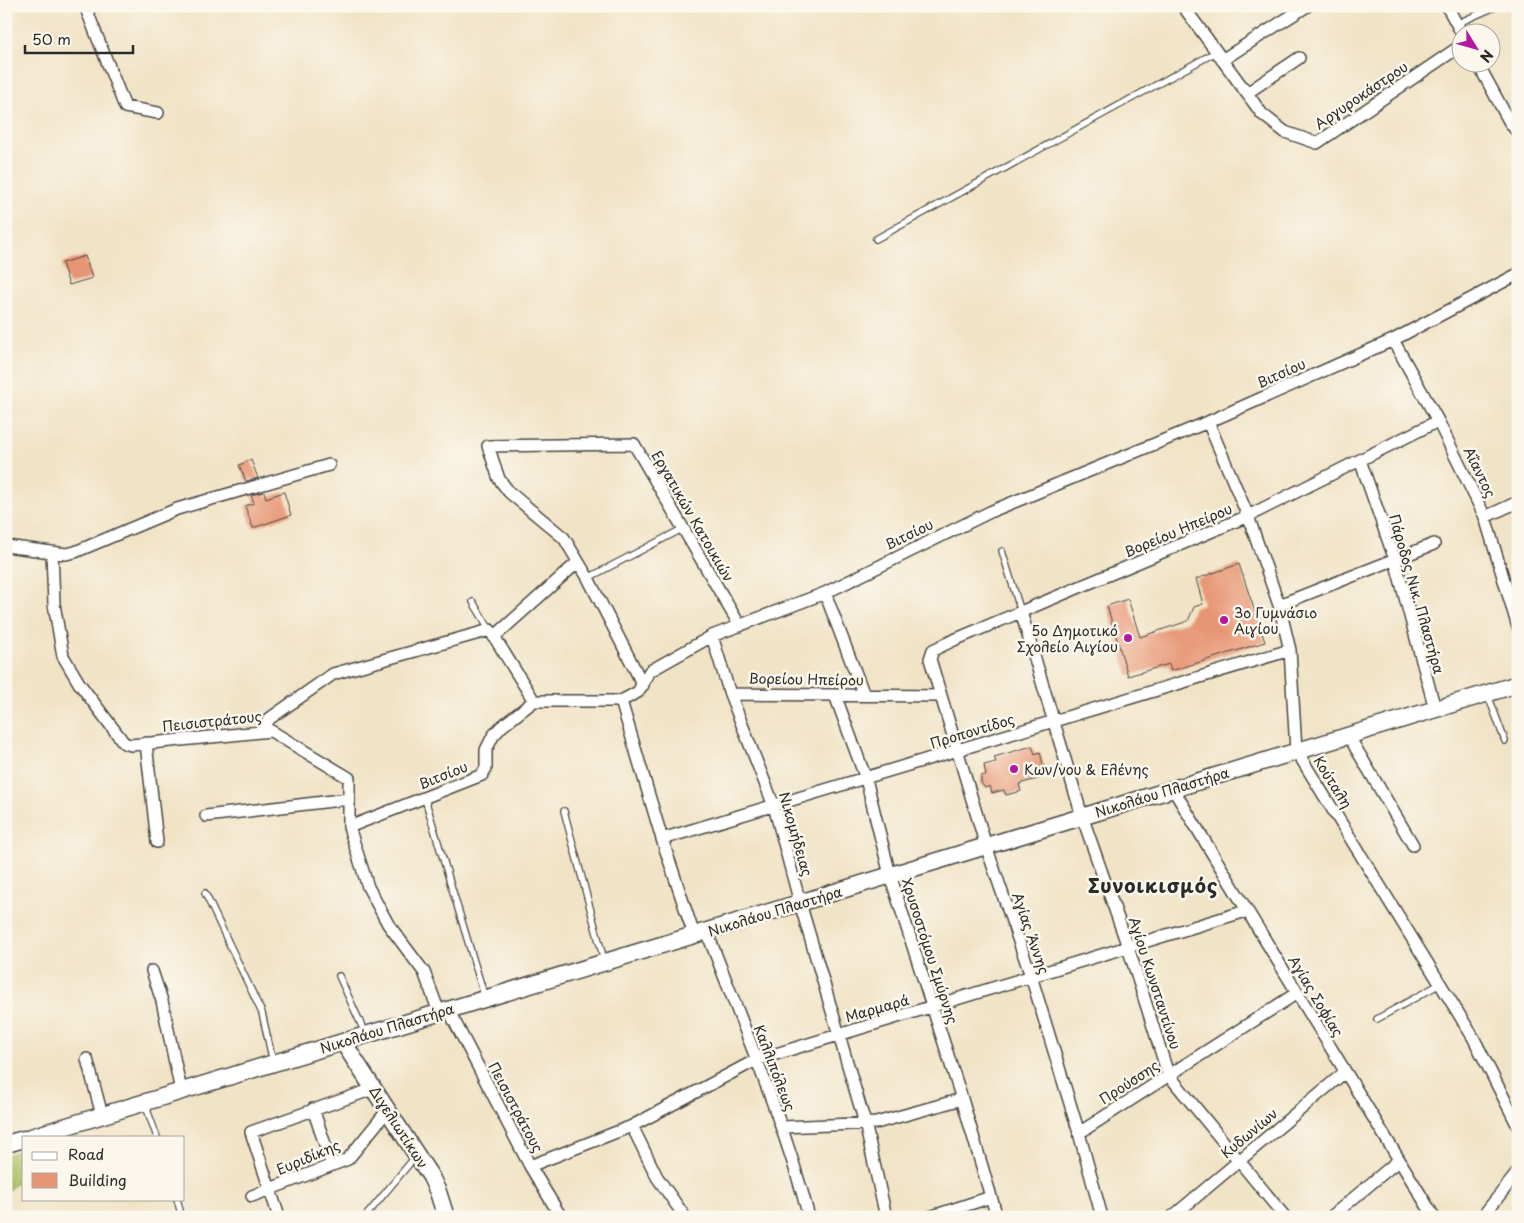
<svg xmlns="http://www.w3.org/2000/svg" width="1524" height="1223" viewBox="0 0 1524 1223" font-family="'Playpen Sans',sans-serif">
<rect width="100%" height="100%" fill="#fbf7ec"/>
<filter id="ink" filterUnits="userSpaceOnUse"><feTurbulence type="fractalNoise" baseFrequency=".02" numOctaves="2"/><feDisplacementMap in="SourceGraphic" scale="10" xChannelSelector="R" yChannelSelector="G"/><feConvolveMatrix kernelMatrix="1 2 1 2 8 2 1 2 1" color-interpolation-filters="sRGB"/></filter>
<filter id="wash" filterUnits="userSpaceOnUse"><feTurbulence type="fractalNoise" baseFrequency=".0096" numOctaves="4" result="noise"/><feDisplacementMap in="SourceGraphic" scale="20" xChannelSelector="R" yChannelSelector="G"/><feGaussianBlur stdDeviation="1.12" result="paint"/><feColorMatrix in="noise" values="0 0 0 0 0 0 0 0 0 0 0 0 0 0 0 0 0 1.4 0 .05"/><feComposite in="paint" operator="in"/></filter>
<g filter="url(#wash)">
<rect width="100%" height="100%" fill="#f1e3c6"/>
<!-- green -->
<path fill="#aabe62" stroke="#6a7446" d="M 24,1150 C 24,1173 24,1176 6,1192 L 6,1155 Z"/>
<g id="blocks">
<!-- building -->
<path fill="#e79675" d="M 85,256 L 92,278 L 69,285 L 62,263 Z
M 251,460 L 258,478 L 246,481 L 239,465 Z
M 264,492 L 266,498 L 284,492 L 291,515 L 253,528 L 245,506 L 254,503 L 251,495 Z
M 1239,564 L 1265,642 L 1171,671 L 1169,664 L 1128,676 L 1107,606 L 1128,599 L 1140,637 L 1188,621 L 1194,607 L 1203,604 L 1196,579 Z
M 1032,746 L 1035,754 L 1040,752 L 1045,772 L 1040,773 L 1041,778 L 1019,784 L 1021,791 L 1006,795 L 1004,790 L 992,793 L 990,786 L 985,788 L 981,783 L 981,776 L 986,775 L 984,765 L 996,762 L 994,757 Z"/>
</g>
</g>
<g filter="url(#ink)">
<use href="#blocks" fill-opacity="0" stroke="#494742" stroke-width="1"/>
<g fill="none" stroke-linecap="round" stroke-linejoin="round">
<!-- service casing -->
<g stroke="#494742" stroke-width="8">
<path id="service" d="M 1456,24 L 1497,6
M 876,239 L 1216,52
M 1002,551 L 1021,612
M 588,578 L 684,528
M 473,602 L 490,630
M 1488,695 L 1505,741
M 425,799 L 485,998
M 564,811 L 604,960
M 205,893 L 262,1013 L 273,1062
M 339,976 L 365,1033
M 1377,1019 L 1440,984
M 145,1104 L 157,1137
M 177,1199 L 180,1210
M 6,1214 L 14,1217
M 365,1217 L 415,1157"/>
</g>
<!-- minor casing -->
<g stroke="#494742" stroke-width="14">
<path id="minor" d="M 85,6 L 125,107 L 158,113
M 1183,6 L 1262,114 L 1285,132 L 1317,143 L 1462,45
M 1447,6 L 1462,34
M 1222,60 L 1307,6
M 1477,62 L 1509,121 L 1518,133
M 1247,93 L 1299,58
M 1393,340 L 1438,421 L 1485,517 L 1518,627
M 1208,422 L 1248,516 L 1279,605 L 1290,650 L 1296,750 L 1473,1037 L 1518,1126
M 1360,460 L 1395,560 L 1435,709
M 1485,517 L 1518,502
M 6,546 L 66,554 L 75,552 L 177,509 L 329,465
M 52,552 L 54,604 L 63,656 L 79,683 L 124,743 L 131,745 L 271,731 L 349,778 L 349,827 L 368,887 L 388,924 L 424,972 L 439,1012
M 825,593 L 864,695
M 1279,605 L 1434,544
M 1021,612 L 1082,816 L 1128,947 L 1168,1074 L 1285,1217
M 712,636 L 730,694 L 774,806 L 800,903 L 865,1123 L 886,1217
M 494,637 L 578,562
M 643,685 L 588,578 L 564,538 L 509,492 L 499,479 L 488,446 L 634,444 L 740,626
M 730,694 L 941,696
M 835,695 L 866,779 L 890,875 L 962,1099 L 997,1217
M 621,701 L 662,839 L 694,935
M 263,730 L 269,719 L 333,674 L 490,630 L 534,701
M 1348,735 L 1413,845
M 146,743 L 157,842
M 1173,789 L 1434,1217
M 206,816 L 349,799
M 349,827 L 482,775 L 486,768 L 486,750 L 493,736 L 501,727 L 534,701 L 621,701 L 638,692 L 650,671 L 712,636 L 825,593 L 992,511 L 1208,422 L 1393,340 L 1518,274
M 662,839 L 1290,650
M 707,932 C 743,1026 783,1119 809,1217
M 152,971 L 162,1001 L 181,1091
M 448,1009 L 530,1166 L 561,1217
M 87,1059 L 102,1115
M 313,1109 L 332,1165
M 632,1126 L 657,1177 L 685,1217
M 782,1127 L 876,1123 L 962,1099
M 1079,1133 L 1297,993
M 530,1166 L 632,1126 L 756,1060 L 1246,911
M 252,1196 L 348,1159 L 387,1111
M 279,1217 L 251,1132 L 373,1089
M 930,1217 L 991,1197
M 1102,1217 L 1079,1133 L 1031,976 L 986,846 L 930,659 L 933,650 L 954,640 L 1248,516 L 1438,421
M 1172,1217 L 1345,1072
M 1331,1217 L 1399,1160
M 1482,1217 L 1518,1172"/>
</g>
<!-- secondary casing -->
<g stroke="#494742" stroke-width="19">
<path id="secondary" d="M 343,1042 L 431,1177 L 438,1192 L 446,1217
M 31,1137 L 1518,684
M 6,1144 L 24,1139"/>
</g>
<!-- service -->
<use href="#service" stroke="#fff" stroke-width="5.5"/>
<!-- minor -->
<use href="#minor" stroke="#fff" stroke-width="11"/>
<!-- secondary -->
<use href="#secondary" stroke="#fff" stroke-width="16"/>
</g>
</g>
<!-- markers -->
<g fill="#b5179e" stroke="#fbf7ec" stroke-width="2">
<circle cx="1224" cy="620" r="5"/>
<circle cx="1128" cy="638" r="5"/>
<circle cx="1014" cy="769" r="5"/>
</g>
<g text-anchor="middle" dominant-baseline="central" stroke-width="5" stroke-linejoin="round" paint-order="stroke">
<!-- street labels -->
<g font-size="14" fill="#2b2b2b" stroke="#fbf7ec">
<text transform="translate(1361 95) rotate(-34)">Αργυροκάστρου</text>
<text transform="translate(1281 373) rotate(-24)">Βιτσίου</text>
<text transform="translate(1480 472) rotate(64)">Αΐαντος</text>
<text transform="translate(693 516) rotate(60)">Εργατικών Κατοικιών</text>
<text transform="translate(1178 530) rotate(-23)">Βορείου Ηπείρου</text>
<text transform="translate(909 534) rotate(-26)">Βιτσίου</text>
<text transform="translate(1417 594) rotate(74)">Πάροδος Νικ. Πλαστήρα</text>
<text transform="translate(806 679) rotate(1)">Βορείου Ηπείρου</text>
<text transform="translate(212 721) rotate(-6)">Πεισιστράτους</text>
<text transform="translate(972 731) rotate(-17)">Προποντίδος</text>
<text transform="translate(443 775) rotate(-22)">Βιτσίου</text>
<text transform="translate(1333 782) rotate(58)">Κούταλη</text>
<text transform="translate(1162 792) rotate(-17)">Νικολάου Πλαστήρα</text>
<text transform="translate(796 834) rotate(74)">Νικομήδειας</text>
<text transform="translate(775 911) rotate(-17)">Νικολάου Πλαστήρα</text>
<text transform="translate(1031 933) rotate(71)">Αγίας Άννης</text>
<text transform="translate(930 951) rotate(72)">Χρυσοστόμου Σμύρνης</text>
<text transform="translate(1155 983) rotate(72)">Αγίου Κωνσταντίνου</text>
<text transform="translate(1316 996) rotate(59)">Αγίας Σοφίας</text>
<text transform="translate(877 1008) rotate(-16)">Μαρμαρά</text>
<text transform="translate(387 1028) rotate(-17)">Νικολάου Πλαστήρα</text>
<text transform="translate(775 1068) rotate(69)">Καλλιπόλεως</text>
<text transform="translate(1129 1082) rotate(-33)">Προύσσης</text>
<text transform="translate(516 1107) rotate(62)">Πεισιστράτους</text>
<text transform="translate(399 1127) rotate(57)">Διγελιωτίκων</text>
<text transform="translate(1249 1133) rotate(-40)">Κυδωνίων</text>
<text transform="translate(308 1157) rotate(-23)">Ευριδίκης</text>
</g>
<!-- poi labels -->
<g font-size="14" fill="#2b2b2b" stroke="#fbf7ec" text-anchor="start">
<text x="1234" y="612">3ο Γυμνάσιο<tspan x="1234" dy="16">Αιγίου</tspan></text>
<text x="1118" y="630" text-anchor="end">5ο Δημοτικό<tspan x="1118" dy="16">Σχολείο Αιγίου</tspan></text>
<text x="1024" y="769">Κων/νου &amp; Ελένης</text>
</g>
<!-- district labels -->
<g font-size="19" font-weight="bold" letter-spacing="1" fill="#2b2b2b" stroke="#fbf7ec">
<text x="1153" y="885">Συνοικισμός</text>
</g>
</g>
<!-- margin -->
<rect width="1524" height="1223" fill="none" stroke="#fbf7ec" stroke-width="25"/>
<!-- legend -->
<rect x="22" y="1136" width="162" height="65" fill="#fbf7ec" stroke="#a8a59f"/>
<rect x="32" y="1152" width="25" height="8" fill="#ffffff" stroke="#a8a59f"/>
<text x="68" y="1160" font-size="15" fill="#2b2b2b">Road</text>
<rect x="32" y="1173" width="25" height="15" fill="#e79675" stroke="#a8a59f"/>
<text x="68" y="1186" font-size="15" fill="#2b2b2b">Building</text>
<!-- north arrow -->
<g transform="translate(1476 48) rotate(127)"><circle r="24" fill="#fbf7ec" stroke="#a8a59f"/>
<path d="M0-4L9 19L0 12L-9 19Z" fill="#b5179e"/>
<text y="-8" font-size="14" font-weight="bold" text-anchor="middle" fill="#2b2b2b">N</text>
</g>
<!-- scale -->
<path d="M25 45v8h108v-8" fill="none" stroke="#2b2b2b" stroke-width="2.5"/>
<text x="32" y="45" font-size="15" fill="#2b2b2b" stroke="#fbf7ec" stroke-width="4" paint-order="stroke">50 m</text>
</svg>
